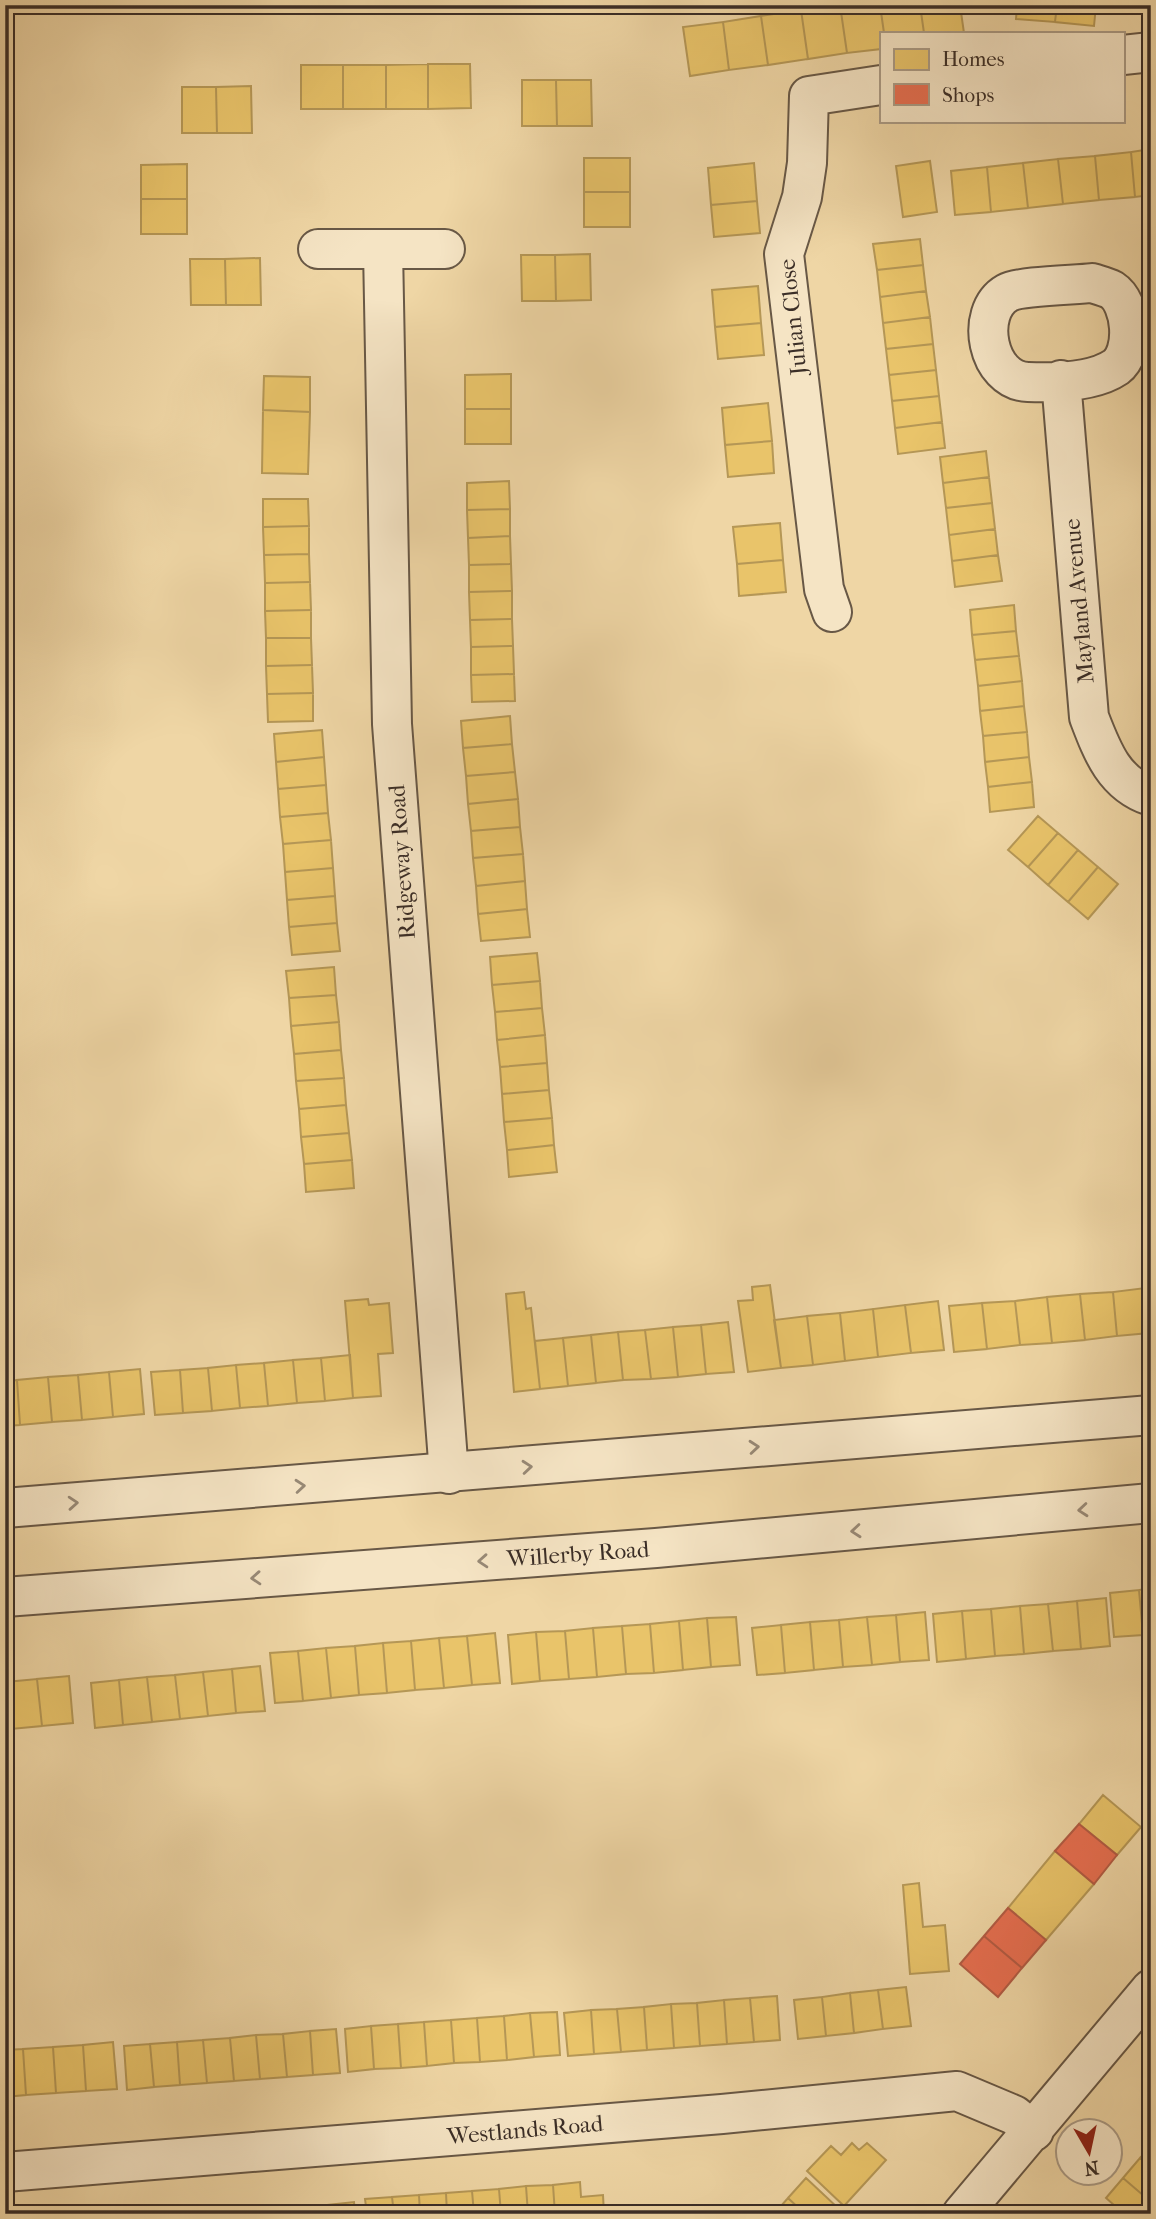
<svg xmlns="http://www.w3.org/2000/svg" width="1156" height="2219" viewBox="0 0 1156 2219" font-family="'IM FELL French Canon',serif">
<rect width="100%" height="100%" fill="#efd6a5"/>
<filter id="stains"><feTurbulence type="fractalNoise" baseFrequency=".00286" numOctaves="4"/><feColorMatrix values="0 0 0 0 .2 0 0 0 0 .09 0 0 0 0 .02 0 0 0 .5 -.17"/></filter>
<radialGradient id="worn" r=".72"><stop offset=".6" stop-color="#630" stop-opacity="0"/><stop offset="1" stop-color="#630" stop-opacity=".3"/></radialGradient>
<!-- homes -->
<path fill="#e9c46a" stroke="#b59756" stroke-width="2" d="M 840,5 L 880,5 L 884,33 L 881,33 L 881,49 L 847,53 Z
M 840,5 L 847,53 L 808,59 L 801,10 Z
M 880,5 L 920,5 L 924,33 L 884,33 Z
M 920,5 L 960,5 L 964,33 L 924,33 Z
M 1017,5 L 1057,5 L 1055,22 L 1016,19 Z
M 1057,5 L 1096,5 L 1094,26 L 1055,22 Z
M 801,10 L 808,59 L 768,65 L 761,16 Z
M 761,16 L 768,65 L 729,70 L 723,22 Z
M 723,22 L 729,70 L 690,76 L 683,27 Z
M 428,64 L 428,109 L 386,109 L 386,65 Z
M 428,64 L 470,64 L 471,108 L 428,109 Z
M 301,65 L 343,65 L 343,109 L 301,109 Z
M 343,65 L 386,65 L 386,109 L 343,109 Z
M 522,80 L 556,80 L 557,126 L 522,126 Z
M 556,80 L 591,80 L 592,126 L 557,126 Z
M 251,86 L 252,133 L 217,133 L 216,87 Z
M 182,87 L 216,87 L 217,133 L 182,133 Z
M 1151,149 L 1151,195 L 1135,197 L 1131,152 Z
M 1131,152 L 1135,197 L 1099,200 L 1095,156 Z
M 1095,156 L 1099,200 L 1063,204 L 1058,159 Z
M 584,158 L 630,158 L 630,192 L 584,192 Z
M 1058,159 L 1063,204 L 1028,208 L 1023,163 Z
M 930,161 L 937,212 L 903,217 L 896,166 Z
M 754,163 L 757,201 L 711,205 L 708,168 Z
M 1023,163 L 1028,208 L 991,212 L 987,167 Z
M 187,164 L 187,199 L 141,199 L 141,165 Z
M 987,167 L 991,212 L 955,215 L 951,171 Z
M 584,192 L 630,192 L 630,227 L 584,227 Z
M 141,199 L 187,199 L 187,234 L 141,234 Z
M 757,201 L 760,233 L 714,237 L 711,205 Z
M 920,239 L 923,265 L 877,270 L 873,244 Z
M 590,254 L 591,300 L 556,301 L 555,255 Z
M 521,255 L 555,255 L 556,301 L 522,301 Z
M 260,258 L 261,305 L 226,305 L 225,259 Z
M 190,259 L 225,259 L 226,305 L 191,305 Z
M 923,265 L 926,291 L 880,297 L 877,270 Z
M 758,286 L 761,323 L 715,327 L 712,290 Z
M 926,291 L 930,317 L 883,323 L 880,297 Z
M 930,317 L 933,344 L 886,349 L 883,323 Z
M 761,323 L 764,355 L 718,359 L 715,327 Z
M 933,344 L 936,370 L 889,375 L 886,349 Z
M 936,370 L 939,396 L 892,401 L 889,375 Z
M 511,374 L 511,409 L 465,409 L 465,375 Z
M 264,376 L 310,377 L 310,412 L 263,410 Z
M 939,396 L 942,422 L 895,428 L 892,401 Z
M 768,403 L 772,441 L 725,445 L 722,408 Z
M 465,409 L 511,409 L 511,444 L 465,444 Z
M 263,410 L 310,412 L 308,474 L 262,473 Z
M 942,422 L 945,448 L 898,454 L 895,428 Z
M 772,441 L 774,473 L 728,477 L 725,445 Z
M 986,451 L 989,477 L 943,483 L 940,457 Z
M 989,477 L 992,503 L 946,508 L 943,483 Z
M 509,481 L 510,509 L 467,510 L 467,483 Z
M 263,499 L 308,499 L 309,526 L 263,527 Z
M 992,503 L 995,529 L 949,535 L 946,508 Z
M 510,509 L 510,536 L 468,538 L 467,510 Z
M 780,523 L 783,560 L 737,564 L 733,527 Z
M 309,526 L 309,554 L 264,555 L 263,527 Z
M 995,529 L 998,555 L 952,561 L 949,535 Z
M 510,536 L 511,564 L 469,565 L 468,538 Z
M 309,554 L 310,582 L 265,583 L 264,555 Z
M 998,555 L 1002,581 L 955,587 L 952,561 Z
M 783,560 L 786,592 L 739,596 L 737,564 Z
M 511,564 L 512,591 L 469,592 L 469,565 Z
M 310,582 L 311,610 L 265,611 L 265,583 Z
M 512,591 L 512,619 L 470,620 L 469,592 Z
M 1014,605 L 1016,631 L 972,635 L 970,610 Z
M 311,610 L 311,638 L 266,638 L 265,611 Z
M 512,619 L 513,646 L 471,647 L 470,620 Z
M 1016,631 L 1019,656 L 975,660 L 972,635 Z
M 266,638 L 311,638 L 312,665 L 266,666 Z
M 513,646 L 514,674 L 471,675 L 471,647 Z
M 1019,656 L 1022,681 L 978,686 L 975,660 Z
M 312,665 L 313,693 L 267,694 L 266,666 Z
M 514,674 L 515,701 L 472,702 L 471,675 Z
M 1022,681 L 1024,706 L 980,711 L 978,686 Z
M 313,693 L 313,721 L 268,722 L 267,694 Z
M 1024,706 L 1027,732 L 983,736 L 980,711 Z
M 510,716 L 512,744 L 463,748 L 461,721 Z
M 322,730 L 324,757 L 276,762 L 274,734 Z
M 1027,732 L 1029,757 L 985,762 L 983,736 Z
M 512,744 L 515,772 L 466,776 L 463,748 Z
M 324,757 L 326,785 L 278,789 L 276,762 Z
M 1029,757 L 1032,782 L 988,787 L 985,762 Z
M 515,772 L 518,799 L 468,804 L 466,776 Z
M 1032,782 L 1034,807 L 990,812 L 988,787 Z
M 326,785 L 328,813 L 280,817 L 278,789 Z
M 518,799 L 520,827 L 471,831 L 468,804 Z
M 328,813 L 331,840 L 283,844 L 280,817 Z
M 1038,816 L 1058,833 L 1028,867 L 1008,850 Z
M 520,827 L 523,854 L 473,858 L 471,831 Z
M 1058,833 L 1078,850 L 1048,885 L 1028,867 Z
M 331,840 L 333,868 L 285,872 L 283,844 Z
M 1078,850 L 1098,867 L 1068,902 L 1048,885 Z
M 523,854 L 525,881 L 476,886 L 473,858 Z
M 1098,867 L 1118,884 L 1088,919 L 1068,902 Z
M 333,868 L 335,896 L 287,900 L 285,872 Z
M 525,881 L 527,909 L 478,914 L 476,886 Z
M 1146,890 L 1151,890 L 1151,942 L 1142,941 Z
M 335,896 L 337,923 L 289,927 L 287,900 Z
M 527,909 L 530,937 L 481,941 L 478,914 Z
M 337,923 L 340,951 L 292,955 L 289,927 Z
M 537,953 L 540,981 L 492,985 L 490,957 Z
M 334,967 L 336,995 L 289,998 L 286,971 Z
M 540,981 L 542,1008 L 495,1012 L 492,985 Z
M 336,995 L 339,1022 L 291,1026 L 289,998 Z
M 542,1008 L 545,1035 L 497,1040 L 495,1012 Z
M 339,1022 L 341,1050 L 294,1054 L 291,1026 Z
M 545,1035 L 547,1063 L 500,1067 L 497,1040 Z
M 341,1050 L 344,1078 L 296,1081 L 294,1054 Z
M 547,1063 L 549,1090 L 502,1094 L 500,1067 Z
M 344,1078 L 346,1105 L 299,1109 L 296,1081 Z
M 549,1090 L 552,1118 L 504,1122 L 502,1094 Z
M 346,1105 L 349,1133 L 301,1137 L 299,1109 Z
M 552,1118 L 554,1145 L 507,1150 L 504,1122 Z
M 349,1133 L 352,1160 L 304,1164 L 301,1137 Z
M 554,1145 L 557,1172 L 509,1177 L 507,1150 Z
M 352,1160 L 354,1188 L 306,1192 L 304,1164 Z
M 770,1285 L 781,1368 L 748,1372 L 738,1301 L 753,1300 L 752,1287 Z
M 1145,1288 L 1149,1333 L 1117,1336 L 1113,1292 Z
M 524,1292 L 526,1309 L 531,1308 L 540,1389 L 514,1392 L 506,1294 Z
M 1113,1292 L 1117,1336 L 1085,1340 L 1080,1294 Z
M 1080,1294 L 1085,1340 L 1052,1343 L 1047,1297 Z
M 1047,1297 L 1052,1343 L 1020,1345 L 1015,1301 Z
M 368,1299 L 369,1305 L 389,1303 L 393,1353 L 378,1354 L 381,1396 L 353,1398 L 345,1301 Z
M 938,1301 L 944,1350 L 911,1353 L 905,1305 Z
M 1015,1301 L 1020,1345 L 987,1349 L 982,1303 Z
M 982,1303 L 987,1349 L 954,1352 L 949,1306 Z
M 905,1305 L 911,1353 L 878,1357 L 873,1309 Z
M 873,1309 L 878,1357 L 845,1361 L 840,1313 Z
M 840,1313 L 845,1361 L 813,1365 L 807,1316 Z
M 807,1316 L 813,1365 L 781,1368 L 774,1320 Z
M 728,1322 L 734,1372 L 706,1374 L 701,1325 Z
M 701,1325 L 706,1374 L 678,1377 L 673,1327 Z
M 673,1327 L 678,1377 L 651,1379 L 645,1330 Z
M 645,1330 L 651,1379 L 623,1380 L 618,1332 Z
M 618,1332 L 623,1380 L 596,1383 L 591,1335 Z
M 591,1335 L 596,1383 L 568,1386 L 563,1338 Z
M 563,1338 L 568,1386 L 540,1389 L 535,1341 Z
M 350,1355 L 353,1398 L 325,1401 L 321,1358 Z
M 321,1358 L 325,1401 L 297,1403 L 293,1360 Z
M 293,1360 L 297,1403 L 268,1406 L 264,1363 Z
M 264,1363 L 268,1406 L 240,1408 L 236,1365 Z
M 236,1365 L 240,1408 L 212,1411 L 208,1368 Z
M 208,1368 L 212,1411 L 183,1413 L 180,1370 Z
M 140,1369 L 144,1414 L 113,1417 L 109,1372 Z
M 180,1370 L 183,1413 L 155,1415 L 151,1372 Z
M 109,1372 L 113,1417 L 82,1420 L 78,1375 Z
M 78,1375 L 82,1420 L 52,1422 L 48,1377 Z
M 48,1377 L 52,1422 L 20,1425 L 17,1380 Z
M 17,1380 L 20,1425 L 5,1426 L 5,1381 Z
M 1151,1588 L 1151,1634 L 1143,1635 L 1139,1590 Z
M 1139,1590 L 1143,1635 L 1114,1637 L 1110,1593 Z
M 1106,1598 L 1110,1646 L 1081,1649 L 1077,1601 Z
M 1077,1601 L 1081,1649 L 1053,1651 L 1048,1604 Z
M 1048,1604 L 1053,1651 L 1024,1654 L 1020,1606 Z
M 1020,1606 L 1024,1654 L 995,1656 L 991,1609 Z
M 991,1609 L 995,1656 L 966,1659 L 962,1611 Z
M 962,1611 L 966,1659 L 937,1662 L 933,1614 Z
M 925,1612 L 929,1660 L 900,1662 L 896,1615 Z
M 896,1615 L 900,1662 L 872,1665 L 867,1617 Z
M 736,1617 L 740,1665 L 711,1667 L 707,1618 Z
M 867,1617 L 872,1665 L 843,1667 L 839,1620 Z
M 707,1618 L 711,1667 L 683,1670 L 679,1621 Z
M 839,1620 L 843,1667 L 814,1670 L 810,1622 Z
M 679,1621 L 683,1670 L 654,1673 L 650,1624 Z
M 810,1622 L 814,1670 L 785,1673 L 781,1625 Z
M 650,1624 L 654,1673 L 626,1674 L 622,1626 Z
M 781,1625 L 785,1673 L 757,1675 L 752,1628 Z
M 622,1626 L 626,1674 L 597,1677 L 593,1628 Z
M 593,1628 L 597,1677 L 569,1679 L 565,1631 Z
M 565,1631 L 569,1679 L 540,1681 L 536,1632 Z
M 536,1632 L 540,1681 L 512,1684 L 508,1635 Z
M 495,1633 L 500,1683 L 472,1685 L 467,1636 Z
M 467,1636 L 472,1685 L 444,1688 L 439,1638 Z
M 439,1638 L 444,1688 L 415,1690 L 411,1641 Z
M 411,1641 L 415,1690 L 387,1693 L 383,1643 Z
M 383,1643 L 387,1693 L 359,1695 L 355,1646 Z
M 355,1646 L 359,1695 L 331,1698 L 326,1648 Z
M 326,1648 L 331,1698 L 303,1701 L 298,1651 Z
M 298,1651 L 303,1701 L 275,1703 L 270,1653 Z
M 260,1666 L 265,1711 L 236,1713 L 232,1669 Z
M 232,1669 L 236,1713 L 208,1716 L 203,1672 Z
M 203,1672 L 208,1716 L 180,1719 L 175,1675 Z
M 175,1675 L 180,1719 L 152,1722 L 147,1677 Z
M 69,1676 L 73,1723 L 42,1726 L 37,1679 Z
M 147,1677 L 152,1722 L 123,1725 L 119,1680 Z
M 37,1679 L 42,1726 L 11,1729 L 6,1682 Z
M 119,1680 L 123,1725 L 95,1728 L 91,1683 Z
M 5,1682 L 11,1729 L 5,1730 Z
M 1103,1795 L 1141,1827 L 1117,1855 L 1079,1824 Z
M 1055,1851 L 1094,1884 L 1046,1940 L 1008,1908 Z
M 919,1883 L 923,1927 L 945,1925 L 949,1971 L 910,1974 L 903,1885 Z
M 906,1987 L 911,2026 L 883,2029 L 878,1990 Z
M 878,1990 L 883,2029 L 854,2033 L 850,1993 Z
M 850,1993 L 854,2033 L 826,2036 L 822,1997 Z
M 777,1996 L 780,2040 L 754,2042 L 750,1998 Z
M 822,1997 L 826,2036 L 798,2039 L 794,2000 Z
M 750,1998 L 754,2042 L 727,2044 L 724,2000 Z
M 724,2000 L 727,2044 L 700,2046 L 697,2003 Z
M 697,2003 L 700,2046 L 674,2048 L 671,2004 Z
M 671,2004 L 674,2048 L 647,2050 L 644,2007 Z
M 644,2007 L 647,2050 L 621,2052 L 617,2009 Z
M 617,2009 L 621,2052 L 594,2054 L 591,2010 Z
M 591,2010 L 594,2054 L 568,2056 L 564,2013 Z
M 557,2012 L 560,2055 L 534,2057 L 530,2013 Z
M 530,2013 L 534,2057 L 507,2060 L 504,2016 Z
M 504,2016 L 507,2060 L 480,2062 L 477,2018 Z
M 477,2018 L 480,2062 L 454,2063 L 451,2020 Z
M 451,2020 L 454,2063 L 427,2066 L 424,2022 Z
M 424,2022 L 427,2066 L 401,2068 L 398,2024 Z
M 398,2024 L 401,2068 L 374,2069 L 371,2026 Z
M 371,2026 L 374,2069 L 348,2072 L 345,2029 Z
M 336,2029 L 340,2073 L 313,2075 L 310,2031 Z
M 310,2031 L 313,2075 L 287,2077 L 283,2034 Z
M 283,2034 L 287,2077 L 260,2079 L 256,2035 Z
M 256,2035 L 260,2079 L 234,2081 L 230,2038 Z
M 230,2038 L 234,2081 L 207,2083 L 203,2040 Z
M 203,2040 L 207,2083 L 180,2085 L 177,2042 Z
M 113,2042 L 117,2089 L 86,2091 L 83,2045 Z
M 177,2042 L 180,2085 L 154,2087 L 150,2044 Z
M 150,2044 L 154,2087 L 127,2090 L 124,2046 Z
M 83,2045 L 86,2091 L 56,2093 L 53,2047 Z
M 53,2047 L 56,2093 L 26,2095 L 23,2049 Z
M 23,2049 L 26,2095 L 5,2097 L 5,2050 Z
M 852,2143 L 859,2150 L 867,2143 L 886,2160 L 844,2206 L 807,2171 L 831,2146 L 841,2155 Z
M 1151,2146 L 1151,2168 L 1140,2158 Z
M 1140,2158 L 1151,2168 L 1151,2202 L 1123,2178 Z
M 806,2178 L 838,2208 L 833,2214 L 805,2214 L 788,2198 Z
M 1123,2178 L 1151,2202 L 1148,2214 L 1124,2214 L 1106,2198 Z
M 580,2182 L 581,2197 L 603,2195 L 604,2214 L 555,2214 L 553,2185 Z
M 553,2185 L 555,2214 L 528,2214 L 526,2186 Z
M 526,2186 L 528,2214 L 501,2214 L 499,2189 Z
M 499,2189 L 501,2214 L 474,2214 L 472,2191 Z
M 472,2191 L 474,2214 L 447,2214 L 446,2193 Z
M 446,2193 L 447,2214 L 420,2214 L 419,2195 Z
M 419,2195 L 420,2214 L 394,2214 L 392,2197 Z
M 392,2197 L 394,2214 L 367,2214 L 365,2199 Z
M 788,2198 L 805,2214 L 774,2214 Z
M 354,2202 L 355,2214 L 329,2214 L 328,2205 Z
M 328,2205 L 329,2214 L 302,2214 L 301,2207 Z
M 1101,2206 L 1111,2214 L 1095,2214 Z
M 301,2207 L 302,2214 L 276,2214 L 275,2209 Z
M 275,2209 L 276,2214 L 249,2214 L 249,2212 Z"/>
<!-- shops -->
<path fill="#e76f51" stroke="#b35c44" stroke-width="2" d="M 1079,1824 L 1117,1855 L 1094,1884 L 1055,1851 Z
M 1008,1908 L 1046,1940 L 1022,1968 L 984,1936 Z
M 984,1936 L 1022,1968 L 998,1997 L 960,1964 Z"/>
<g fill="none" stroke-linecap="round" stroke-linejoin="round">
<!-- minor casing -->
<g stroke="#685846" stroke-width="42">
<path id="minor" d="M 1123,55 L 1151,52
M 318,249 L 445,249
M 383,249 L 392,724 L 449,1474
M 1092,283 C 1098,285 1106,287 1112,290 C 1132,303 1136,352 1116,367 C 1094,382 1054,383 1028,382 C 987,381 974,312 1007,293 C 1019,286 1075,285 1092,283 Z
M 1061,380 L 1089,717 C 1102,751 1114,784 1151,796
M 832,612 L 824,589 L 784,254 L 802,197 L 807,163 L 809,96 L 881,85
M 5,2172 L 722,2114 L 957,2091 L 1014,2115 L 1034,2131
M 962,2214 L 1151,1989"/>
</g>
<!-- tertiary casing -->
<g stroke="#685846" stroke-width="42">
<path id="tertiary" d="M 5,1508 L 1151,1415
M 5,1597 L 656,1548 L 1151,1503"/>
</g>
<!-- minor -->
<use href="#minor" stroke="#f5e4c4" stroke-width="38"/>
<!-- tertiary -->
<use href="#tertiary" stroke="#f5e4c4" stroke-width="38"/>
</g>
<!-- one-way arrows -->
<defs><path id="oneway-chevron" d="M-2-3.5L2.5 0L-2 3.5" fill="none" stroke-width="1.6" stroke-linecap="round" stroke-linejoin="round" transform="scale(1.75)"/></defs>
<g stroke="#988976">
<use href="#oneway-chevron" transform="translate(754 1447) rotate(-5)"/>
<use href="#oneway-chevron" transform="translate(527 1467) rotate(-5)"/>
<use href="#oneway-chevron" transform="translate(300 1486) rotate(-5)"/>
<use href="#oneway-chevron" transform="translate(73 1503) rotate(-4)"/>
<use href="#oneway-chevron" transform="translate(1083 1510) rotate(175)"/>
<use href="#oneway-chevron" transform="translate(856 1531) rotate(175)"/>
<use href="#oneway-chevron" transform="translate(483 1561) rotate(176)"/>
<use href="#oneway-chevron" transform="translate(256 1578) rotate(176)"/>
</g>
<g text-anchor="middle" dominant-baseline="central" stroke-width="7" stroke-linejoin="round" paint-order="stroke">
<!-- street labels -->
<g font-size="23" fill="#3b2e27" stroke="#f5e4c4">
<text transform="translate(793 317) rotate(-96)">Julian Close</text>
<text transform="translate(1079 601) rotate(-95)">Mayland Avenue</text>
<text transform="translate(402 862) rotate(-94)">Ridgeway Road</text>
<text transform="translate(578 1554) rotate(-4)">Willerby Road</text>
<text transform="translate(525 2130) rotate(-5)">Westlands Road</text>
</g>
</g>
<!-- margin -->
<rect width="1156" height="2219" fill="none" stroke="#efd6a5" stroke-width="28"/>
<rect x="7" y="7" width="1142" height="2205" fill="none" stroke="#3b2e27" stroke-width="3.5"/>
<rect x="14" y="14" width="1128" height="2191" fill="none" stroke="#3b2e27" stroke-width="2"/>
<!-- legend -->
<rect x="880" y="32" width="245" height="91" fill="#f5e4c4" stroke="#ab9b85" stroke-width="2"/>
<rect x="894" y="49" width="35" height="21" fill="#e9c46a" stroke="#ab9b85" stroke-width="2"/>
<text x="942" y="66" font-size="21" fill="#3b2e27">Homes</text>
<rect x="894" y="84" width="35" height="21" fill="#e76f51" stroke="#ab9b85" stroke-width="2"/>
<text x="942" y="102" font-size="21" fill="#3b2e27">Shops</text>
<!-- north arrow -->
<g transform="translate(1089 2152) rotate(171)"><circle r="33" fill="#f5e4c4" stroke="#ab9b85" stroke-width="2"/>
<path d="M0-5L12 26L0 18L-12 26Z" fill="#8f2418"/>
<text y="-10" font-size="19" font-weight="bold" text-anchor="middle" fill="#3b2e27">N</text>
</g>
<rect width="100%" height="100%" filter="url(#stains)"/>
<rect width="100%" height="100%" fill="url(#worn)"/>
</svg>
